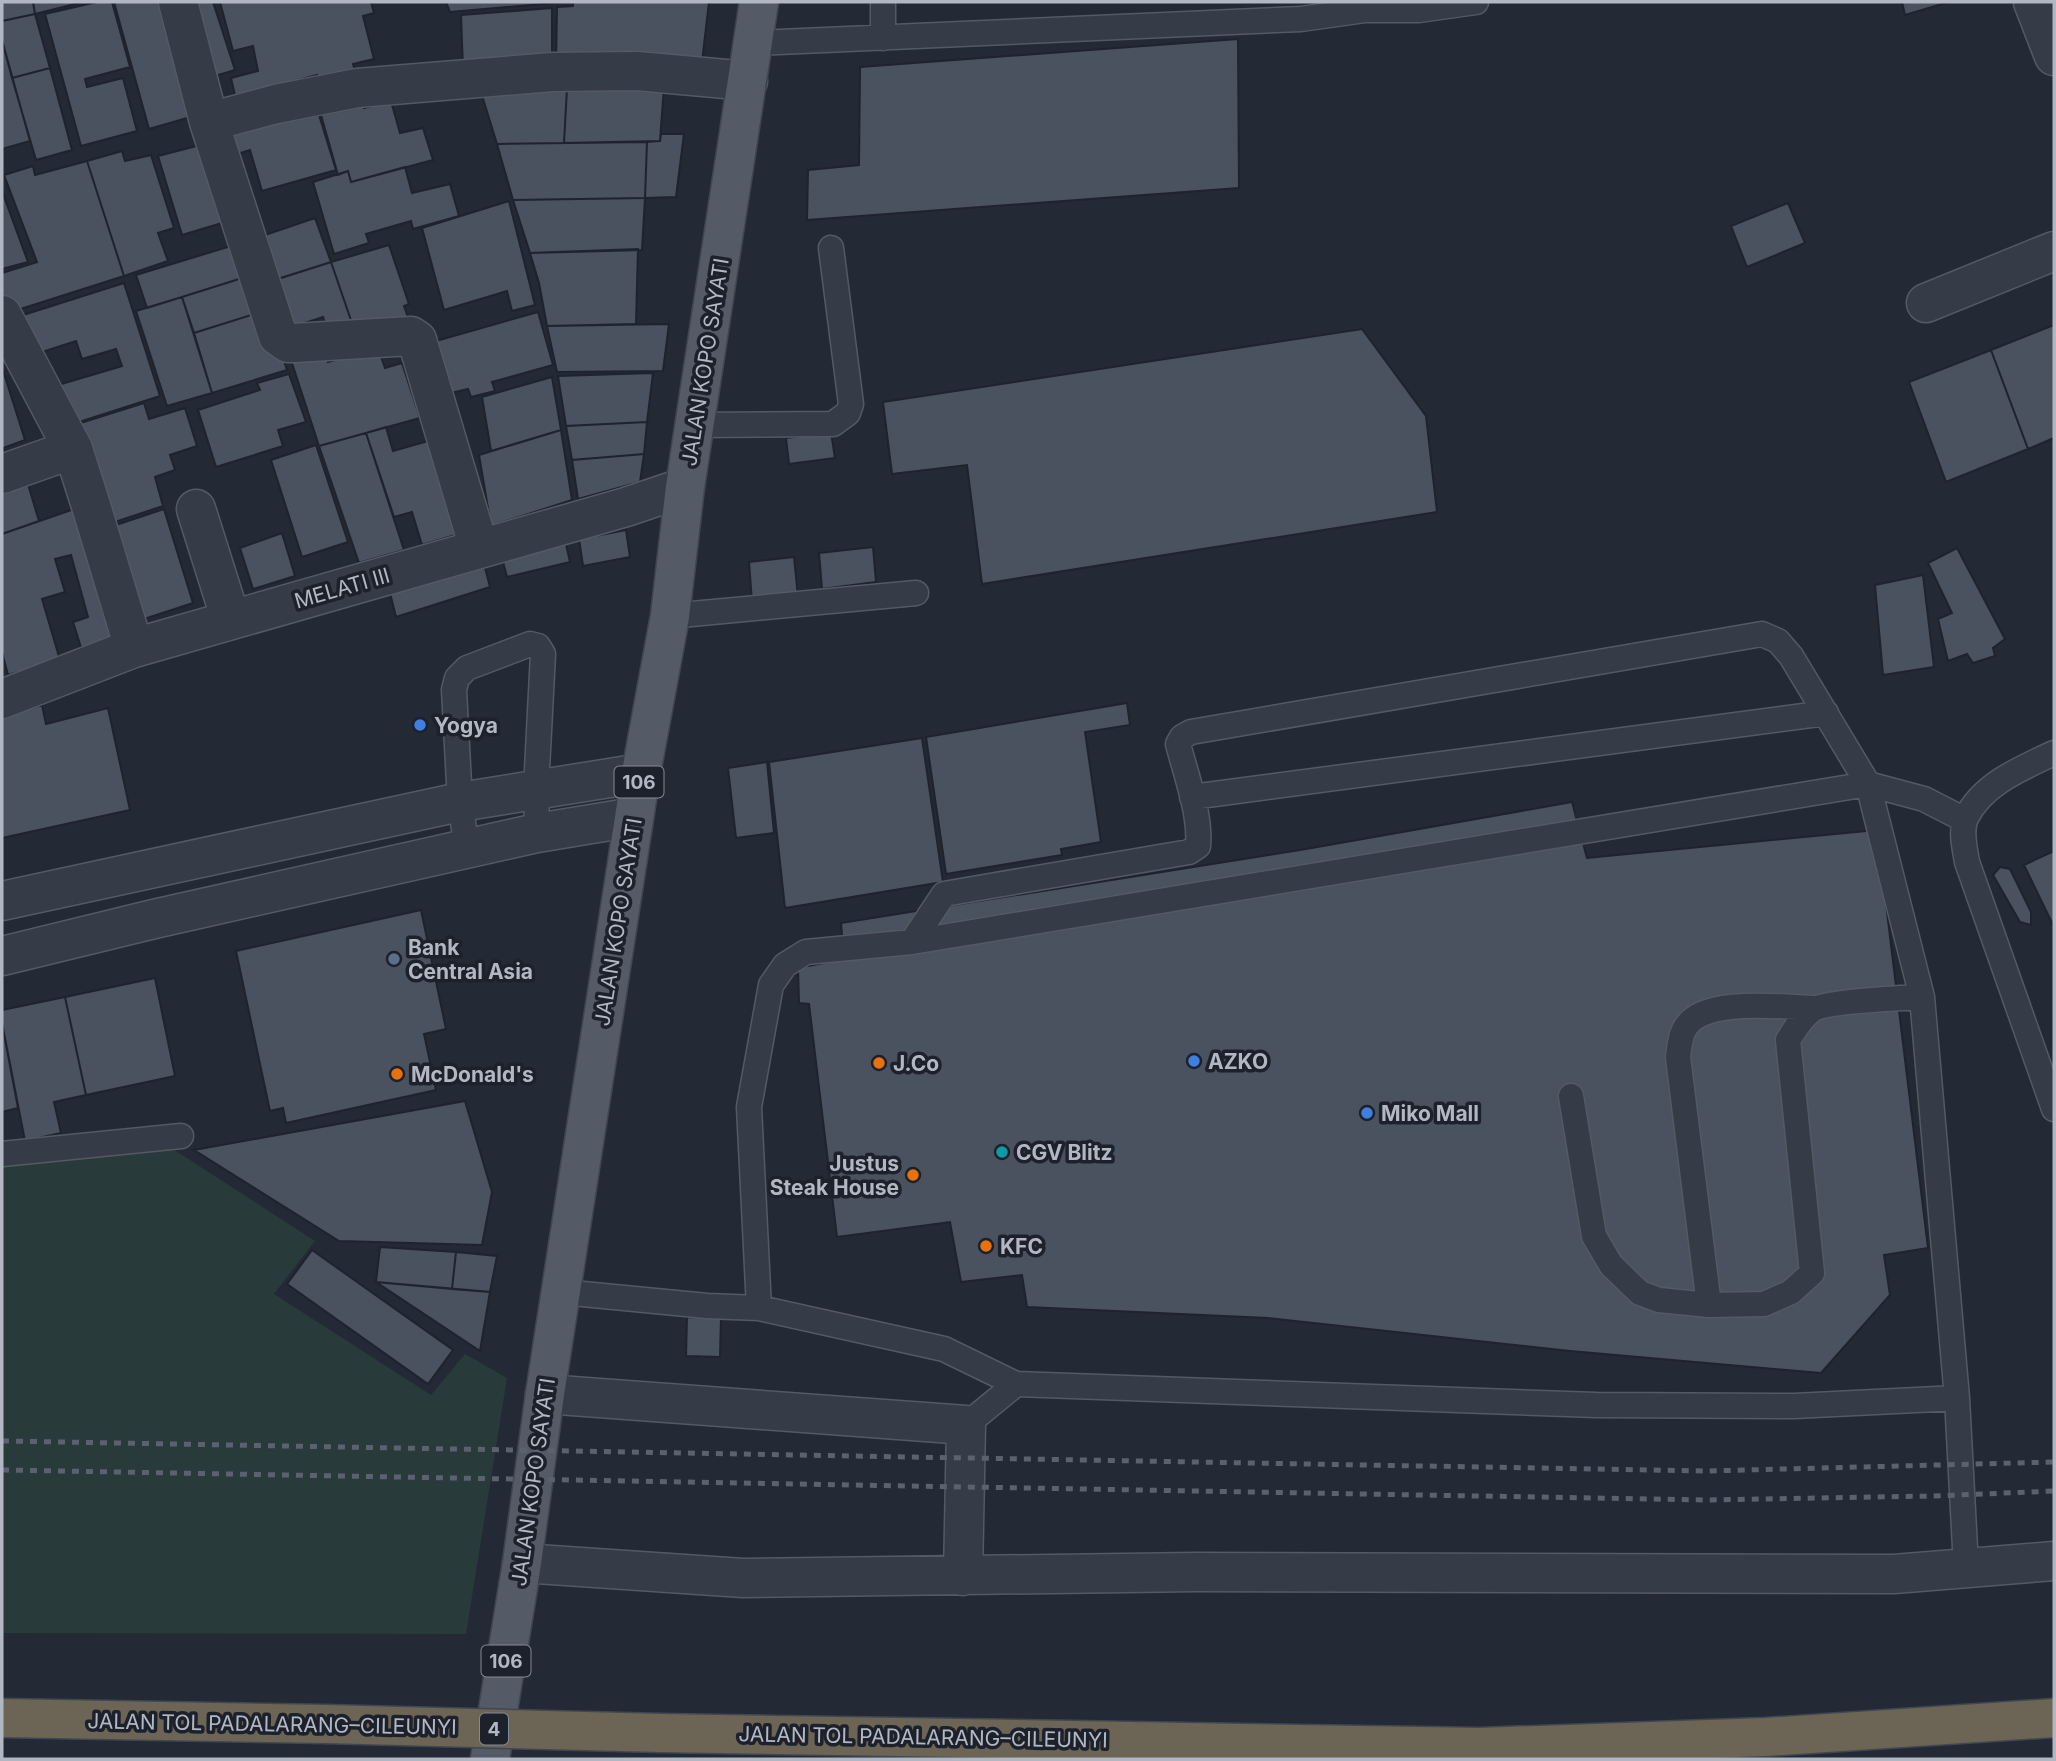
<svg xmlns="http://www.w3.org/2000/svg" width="2056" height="1761" viewBox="0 0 2056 1761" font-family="Inter,sans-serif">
<rect width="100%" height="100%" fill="#232a36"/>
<!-- green -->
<path fill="#293a3b" d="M 145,1131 L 315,1241 L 274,1294 L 431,1395 L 465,1354 L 507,1378 L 466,1634 L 2,1633 L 2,1140 Z"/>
<!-- building -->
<path fill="#4a515f" stroke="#1e232d" stroke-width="2" d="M 2,2 L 33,2 L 35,14 L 2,21 Z
M 33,2 L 83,2 L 35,14 Z
M 97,2 L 112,2 L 130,67 L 85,79 L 87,87 L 123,78 L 137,131 L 81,146 L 45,14 Z
M 114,2 L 170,2 L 201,114 L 149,129 Z
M 182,2 L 213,2 L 235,70 L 205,79 Z
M 220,2 L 371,2 L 374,13 L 363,16 L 374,59 L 353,64 L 356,73 L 319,83 L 317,75 L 291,82 L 237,104 L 231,78 L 258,71 L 253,46 L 233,51 Z
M 446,2 L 567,2 L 450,12 Z
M 573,2 L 709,2 L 702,62 L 556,63 L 557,7 L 573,6 Z
M 1902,2 L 1949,2 L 1905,15 Z
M 552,8 L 552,62 L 463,70 L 461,15 Z
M 35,14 L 50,68 L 12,78 L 2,40 L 2,21 Z
M 1238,39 L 1239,188 L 807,220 L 808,170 L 859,165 L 860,67 Z
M 2,40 L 30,141 L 2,149 Z
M 50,68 L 72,150 L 36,160 L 12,78 Z
M 664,87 L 660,141 L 564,143 L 567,88 Z
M 567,88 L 564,143 L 497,144 L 480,89 Z
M 361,98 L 364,108 L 391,101 L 400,133 L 423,128 L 433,160 L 351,182 L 348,171 L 338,175 L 319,108 Z
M 319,115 L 336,170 L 262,191 L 250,150 L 224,158 L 216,127 Z
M 661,134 L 684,134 L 676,197 L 645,198 L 647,142 L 660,141 Z
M 647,142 L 645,198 L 513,200 L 497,144 Z
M 208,143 L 232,220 L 182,235 L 158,156 Z
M 122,151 L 125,161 L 151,155 L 174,228 L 158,233 L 168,261 L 124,276 L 87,161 Z
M 87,161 L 124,276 L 8,313 L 2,297 L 2,273 L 37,262 L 4,175 L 33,166 L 35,175 Z
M 405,167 L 412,193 L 450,184 L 459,216 L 413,229 L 411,221 L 366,234 L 369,243 L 334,254 L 313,182 L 348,171 L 351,182 Z
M 2,191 L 28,262 L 2,269 Z
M 645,198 L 642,250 L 530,253 L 513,200 Z
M 509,201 L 535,305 L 512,311 L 507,291 L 444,310 L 422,228 Z
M 1788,203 L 1805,243 L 1747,267 L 1731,226 Z
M 315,218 L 331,262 L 275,280 L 259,237 Z
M 244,242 L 255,274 L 147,308 L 136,275 Z
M 389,245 L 409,304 L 404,306 L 410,323 L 355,332 L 331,262 Z
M 638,249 L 636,324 L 547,326 L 539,283 L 530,253 Z
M 331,262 L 355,332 L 331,340 L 323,317 L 280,331 L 265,283 Z
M 255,274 L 267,310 L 194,333 L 182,297 Z
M 124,283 L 160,396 L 73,424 L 58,385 L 122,366 L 116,349 L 82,359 L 76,341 L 33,355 L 20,316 Z
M 182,297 L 212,393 L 167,406 L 136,311 Z
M 267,310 L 287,370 L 212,393 L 194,333 Z
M 538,312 L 553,365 L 492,382 L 495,391 L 471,397 L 468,389 L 451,393 L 436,341 Z
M 669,324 L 663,371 L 557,372 L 547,326 Z
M 2054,325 L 2054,438 L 2028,449 L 1991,350 Z
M 1362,329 L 1426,416 L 1437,512 L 982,584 L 967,465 L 892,474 L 883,402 Z
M 378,348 L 385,368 L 402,363 L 420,418 L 319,446 L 291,360 L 324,351 L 328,362 Z
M 1991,350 L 2028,449 L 1946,482 L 1909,382 Z
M 2,367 L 25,440 L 3,448 L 8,462 L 2,464 Z
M 653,373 L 647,422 L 566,426 L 558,376 Z
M 289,374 L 306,422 L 278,430 L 283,446 L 216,467 L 198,410 L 260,390 L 257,383 Z
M 552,377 L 561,430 L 491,451 L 482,397 Z
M 144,403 L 149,419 L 185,408 L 197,446 L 170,455 L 175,470 L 155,477 L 163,506 L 103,526 L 71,426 Z
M 647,422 L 644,454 L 572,460 L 566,426 Z
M 386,427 L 393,451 L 428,441 L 459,534 L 422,545 L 412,512 L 394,517 L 366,433 Z
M 561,430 L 572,500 L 491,526 L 479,455 Z
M 831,432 L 835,458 L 789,464 L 786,438 Z
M 366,433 L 404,550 L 359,563 L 319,446 Z
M 316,445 L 348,542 L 302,557 L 271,460 Z
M 644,454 L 640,482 L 578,499 L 572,460 Z
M 27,481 L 39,521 L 2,534 L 2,482 Z
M 83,506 L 125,643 L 84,657 L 73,622 L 88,617 L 71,555 L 55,559 L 65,592 L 42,599 L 60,660 L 8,675 L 2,652 L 2,534 Z
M 164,509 L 193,603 L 135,622 L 104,529 Z
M 626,530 L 630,557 L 583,566 L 579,539 Z
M 563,531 L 570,562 L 507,577 L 499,547 Z
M 282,533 L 295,576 L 253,589 L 240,548 Z
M 873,547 L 876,582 L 822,589 L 819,553 Z
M 1957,548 L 2005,639 L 1993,648 L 1995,656 L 1973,663 L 1967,654 L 1948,661 L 1938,619 L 1952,613 L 1928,563 Z
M 482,556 L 490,587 L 396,617 L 388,585 Z
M 794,557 L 798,597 L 752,602 L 749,562 Z
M 1923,575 L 1934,667 L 1883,675 L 1875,585 Z
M 1127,703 L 1130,725 L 1085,732 L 1101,842 L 1061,849 L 1062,855 L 946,874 L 926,737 Z
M 42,705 L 46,724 L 108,708 L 130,810 L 2,838 L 2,715 Z
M 922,738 L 943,882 L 785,908 L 769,762 Z
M 767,762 L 774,833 L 736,838 L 728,768 Z
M 1572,802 L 1587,858 L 1877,830 L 1928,1248 L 1884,1255 L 1890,1295 L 1821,1373 L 1570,1351 L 1268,1318 L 1027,1307 L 1022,1275 L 961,1282 L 950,1222 L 837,1237 L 809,1004 L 799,1003 L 798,968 L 844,959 L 841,923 L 1306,849 Z
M 2054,851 L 2054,927 L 2024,865 Z
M 2000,867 L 2010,869 L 2031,912 L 2031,925 L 2020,922 L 1993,875 Z
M 421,910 L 446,1029 L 424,1034 L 436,1090 L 286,1123 L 283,1108 L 270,1111 L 236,951 Z
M 155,978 L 175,1076 L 86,1095 L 65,997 Z
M 65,997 L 86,1095 L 54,1102 L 61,1133 L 25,1141 L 2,1023 L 2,1010 Z
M 2,1023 L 18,1108 L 2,1112 Z
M 465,1101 L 492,1192 L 482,1245 L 339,1241 L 194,1150 Z
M 380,1247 L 456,1252 L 452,1289 L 376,1282 Z
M 312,1250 L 453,1350 L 428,1384 L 287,1284 Z
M 456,1252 L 497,1256 L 490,1292 L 452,1289 Z
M 376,1282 L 490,1292 L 480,1351 Z
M 687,1317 L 721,1318 L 720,1357 L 686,1356 Z"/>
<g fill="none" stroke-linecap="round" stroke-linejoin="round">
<!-- service casing -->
<g stroke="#545a64" stroke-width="27">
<path id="service" d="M 883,2 L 883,38
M 754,43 L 1301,19 L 1365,10 L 1419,10 L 1476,2
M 696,425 L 833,424 L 848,413 L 851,404 L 831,248
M 670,616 L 916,593
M 2054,753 C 2022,768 1982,784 1966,818 C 1960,831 1965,849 1967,862 L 2054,1109
M 1192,797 L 1826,713
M 467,849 L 460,802 L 454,690 L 457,678 L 467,668 L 530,644 L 538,646 L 543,654 L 536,789 L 537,833
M 912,942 L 944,894 L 1189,852 L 1198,846 C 1201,815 1186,775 1178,744 L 1182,737 L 1191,732 L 1762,634 L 1778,641 L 1791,656 L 1868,784 L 1924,799 L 1965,820
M 1571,1096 L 1594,1236 L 1611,1265 L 1640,1293 L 1659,1300 L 1709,1305 L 1764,1304 L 1791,1292 L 1812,1273 L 1788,1040 C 1795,1029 1801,1018 1812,1010 C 1826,1001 1901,998 1922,997
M 2,1154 L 181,1136
M 562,1292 L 707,1306 L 759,1308 L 944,1349 L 1016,1384 L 1596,1405 L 1794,1406 L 1957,1398 L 1922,997 L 1868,784 L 912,942 L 806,952 L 785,965 L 771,985 L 749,1107 L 759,1308
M 1709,1305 L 1678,1057 C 1679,1049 1680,1037 1684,1030 C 1700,996 1783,1007 1815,1008
M 1957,1398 L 1966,1567
M 966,1425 L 1016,1384"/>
</g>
<!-- minor casing -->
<g stroke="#545a64" stroke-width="41">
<path id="minor" d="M 178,2 L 209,122 L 278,336 L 288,343 L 294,343 L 411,336 L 417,340 L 479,548
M 2033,2 L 2054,56
M 209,122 L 276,104 L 357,88 L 553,72 L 637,71 L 748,81
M 1926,303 L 2054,251
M 2,315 L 73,449 L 92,509 L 134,648
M 2,474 L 73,449
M 196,509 L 231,620
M 2,699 L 134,648 L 626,507 L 685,487
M 2,901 L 460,802 L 641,773
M 2,956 L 154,919 L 537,833 L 634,817
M 545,1394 L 966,1425 L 963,1576
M 522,1563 L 743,1578 L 1196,1572 L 1894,1574 L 2054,1561"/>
</g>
<!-- primary casing -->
<g stroke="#404550" stroke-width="41">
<path id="primary" d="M 490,1759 L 522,1563 L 545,1394 L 641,773 L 670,616 L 685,487 L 759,2"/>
</g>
<!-- motorway casing -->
<g stroke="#414751" stroke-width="41">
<path id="motorway" d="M 2,1718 L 326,1724
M 661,1733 L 1479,1747 L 1766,1737 L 2054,1718"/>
</g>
<!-- service -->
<use href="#service" stroke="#363c47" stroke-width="24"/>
<!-- minor -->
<use href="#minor" stroke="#363c47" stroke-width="38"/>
<!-- primary -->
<use href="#primary" stroke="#545b66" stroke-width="38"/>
<!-- motorway -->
<use href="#motorway" stroke="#6c6454" stroke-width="38"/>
<!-- rail -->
<path stroke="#5b626f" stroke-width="5" stroke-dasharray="7 7" stroke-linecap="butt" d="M 2,1441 L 1707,1471 L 2054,1462
M 2,1470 L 1706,1500 L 1934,1496 L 2054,1491"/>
<!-- motorway-bridge casing -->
<g stroke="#414751" stroke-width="41" stroke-linecap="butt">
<path id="motorway-bridge" d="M 326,1724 L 661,1733"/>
</g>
<!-- motorway-bridge -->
<use href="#motorway-bridge" stroke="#6c6454" stroke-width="38"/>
</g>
<!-- markers -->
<g fill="#3f7fe0" stroke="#1c212b" stroke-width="2.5">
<circle cx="420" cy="725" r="7"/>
<circle cx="1194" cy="1061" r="7"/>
<circle cx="1367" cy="1113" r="7"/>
</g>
<circle fill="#5c6f8a" stroke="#1c212b" stroke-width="2.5" cx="394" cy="959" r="7"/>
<g fill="#e8710a" stroke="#1c212b" stroke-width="2.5">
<circle cx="879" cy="1063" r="7"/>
<circle cx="397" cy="1074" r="7"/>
<circle cx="913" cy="1175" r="7"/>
<circle cx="986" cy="1246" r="7"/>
</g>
<circle fill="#0f9aa8" stroke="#1c212b" stroke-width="2.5" cx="1002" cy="1152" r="7"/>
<g text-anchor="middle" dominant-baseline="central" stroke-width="7" stroke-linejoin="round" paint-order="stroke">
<!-- shield labels -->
<g fill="#1c212b" stroke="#848a95" stroke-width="2">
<rect x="614.5" y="766.5" width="49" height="31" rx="5"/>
<rect x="481.5" y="1645.5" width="49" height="31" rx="5"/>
<rect x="480" y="1713.5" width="28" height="31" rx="5"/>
</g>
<g font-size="19" font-weight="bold" fill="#b1b7c3">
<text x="639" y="782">106</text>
<text x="506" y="1661">106</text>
<text x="494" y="1729">4</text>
</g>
<!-- street labels -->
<g font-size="21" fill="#b1b7c3" stroke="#1c212b">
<text transform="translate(705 362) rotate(-81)">JALAN KOPO SAYATI</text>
<text transform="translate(342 588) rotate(-16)">MELATI III</text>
<text transform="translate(618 922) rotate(-81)">JALAN KOPO SAYATI</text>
<text transform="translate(533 1482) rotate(-82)">JALAN KOPO SAYATI</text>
<text transform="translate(272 1724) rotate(1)">JALAN TOL PADALARANG–CILEUNYI</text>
<text transform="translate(923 1737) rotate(1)">JALAN TOL PADALARANG–CILEUNYI</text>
</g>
<!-- poi labels -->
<g font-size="21" font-weight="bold" fill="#b1b7c3" stroke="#1c212b" text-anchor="start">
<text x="434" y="725">Yogya</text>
<text x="408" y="947">Bank<tspan x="408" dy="24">Central Asia</tspan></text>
<text x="1208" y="1061">AZKO</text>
<text x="893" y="1063">J.Co</text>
<text x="411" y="1074">McDonald's</text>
<text x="1381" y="1113">Miko Mall</text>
<text x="1016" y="1152">CGV Blitz</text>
<text x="899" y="1163" text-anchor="end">Justus<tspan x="899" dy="24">Steak House</tspan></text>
<text x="1000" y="1246">KFC</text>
</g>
</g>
<!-- border -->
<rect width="2056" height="1761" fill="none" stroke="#b1b7c3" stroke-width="7"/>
</svg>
